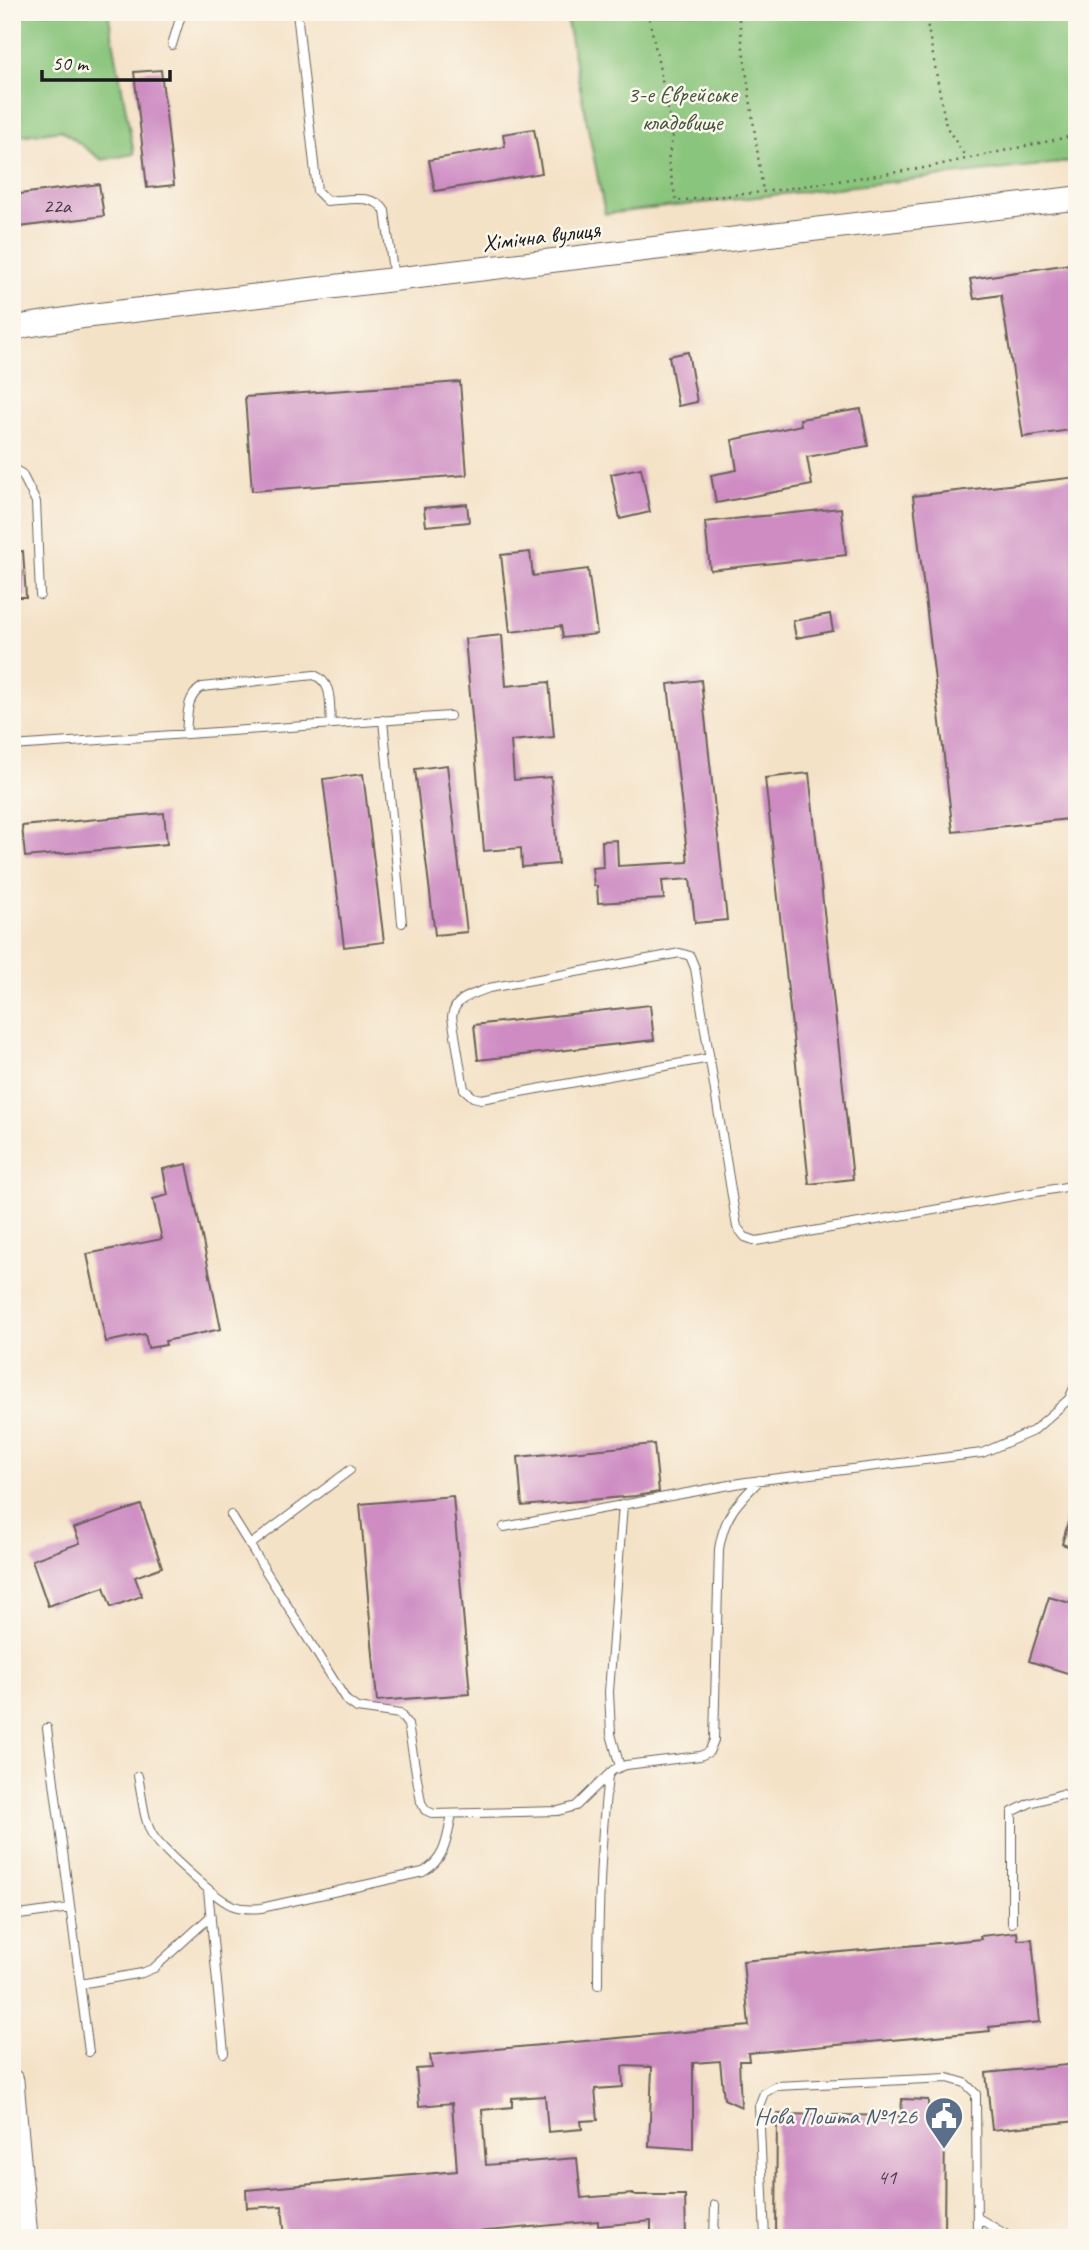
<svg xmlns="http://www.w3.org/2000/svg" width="1089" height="2250" viewBox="0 0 1089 2250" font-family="Caveat,sans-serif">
<rect width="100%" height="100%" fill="#fbf7ec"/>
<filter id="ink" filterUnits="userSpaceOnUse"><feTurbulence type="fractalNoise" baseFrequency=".0143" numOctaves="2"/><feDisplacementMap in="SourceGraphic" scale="14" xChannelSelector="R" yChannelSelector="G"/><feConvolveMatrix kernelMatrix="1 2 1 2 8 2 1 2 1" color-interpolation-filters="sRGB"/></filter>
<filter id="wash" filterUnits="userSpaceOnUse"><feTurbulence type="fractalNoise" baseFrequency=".00686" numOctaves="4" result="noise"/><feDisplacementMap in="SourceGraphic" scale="28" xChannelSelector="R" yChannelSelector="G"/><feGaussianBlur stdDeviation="1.57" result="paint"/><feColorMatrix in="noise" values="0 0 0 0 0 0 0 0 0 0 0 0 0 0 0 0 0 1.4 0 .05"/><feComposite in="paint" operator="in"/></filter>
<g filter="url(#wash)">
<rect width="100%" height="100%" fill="#f4e2c7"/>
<!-- green -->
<path fill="#89c57b" stroke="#52704c" stroke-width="2" d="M 12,12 L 108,12 L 134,154 L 102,160 L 61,130 L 12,137 Z
M 565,12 L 1077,12 L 1077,161 L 605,214 Z"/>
<g id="blocks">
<!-- building -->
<path fill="#ce8cc3" d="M 161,70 L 174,185 L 147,188 L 134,72 Z
M 534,129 L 542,173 L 435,191 L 429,160 L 505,147 L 503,134 Z
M 99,184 L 104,216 L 12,228 L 12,195 Z
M 1077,263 L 1077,429 L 1023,437 L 1001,295 L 974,299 L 970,279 Z
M 688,352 L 697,402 L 678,406 L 669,356 Z
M 460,382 L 467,475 L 252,491 L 245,397 Z
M 861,409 L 868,446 L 807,457 L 812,485 L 716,503 L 711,475 L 737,470 L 732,440 L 801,425 L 800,419 Z
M 641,468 L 650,512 L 620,519 L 611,474 Z
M 1077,477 L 1077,818 L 953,832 L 913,496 Z
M 467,504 L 469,522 L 426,526 L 424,508 Z
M 841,508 L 846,555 L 710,570 L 705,522 Z
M 23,551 L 26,597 L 12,597 L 12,552 Z
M 530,552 L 533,576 L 588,569 L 597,634 L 563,638 L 561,626 L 510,632 L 501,555 Z
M 830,614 L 833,631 L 796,638 L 793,621 Z
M 502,635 L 506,686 L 549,682 L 554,737 L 511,741 L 514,780 L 551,777 L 558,864 L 522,867 L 521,848 L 484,851 L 465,639 Z
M 701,680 L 727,920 L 695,923 L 690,879 L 662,881 L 664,899 L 598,903 L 597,886 L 594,886 L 592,868 L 603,867 L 602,841 L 617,840 L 618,866 L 688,862 L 668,684 Z
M 447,765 L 467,932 L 435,935 L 415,769 Z
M 809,773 L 853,1179 L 809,1184 L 765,778 Z
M 363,774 L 384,942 L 344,947 L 323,779 Z
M 164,813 L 167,844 L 25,857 L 22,826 Z
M 650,1005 L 654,1040 L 478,1060 L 474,1025 Z
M 187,1164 L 221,1329 L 165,1341 L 166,1345 L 148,1348 L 145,1334 L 106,1342 L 87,1254 L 162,1239 L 153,1199 L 168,1195 L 163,1169 Z
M 654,1444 L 659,1492 L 635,1496 L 522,1506 L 518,1457 Z
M 453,1496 L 470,1694 L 377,1701 L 360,1504 Z
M 141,1505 L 162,1567 L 135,1577 L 142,1596 L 111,1607 L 104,1587 L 48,1606 L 32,1560 L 80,1543 L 74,1528 Z
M 1073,1505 L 1077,1505 L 1077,1549 L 1062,1544 Z
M 1049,1597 L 1077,1605 L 1077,1676 L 1029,1661 Z
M 1017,1932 L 1018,1940 L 1032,1939 L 1040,2022 L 989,2027 L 990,2031 L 748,2053 L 749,2061 L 739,2061 L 741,2107 L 724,2099 L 720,2061 L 693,2063 L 693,2149 L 649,2146 L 652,2067 L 622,2066 L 623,2087 L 595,2089 L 598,2120 L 581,2121 L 582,2129 L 548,2132 L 545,2096 L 512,2098 L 512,2107 L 482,2110 L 486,2165 L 577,2158 L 581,2198 L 633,2194 L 633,2195 L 685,2195 L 686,2238 L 651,2238 L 651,2221 L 598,2226 L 598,2221 L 410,2238 L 285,2238 L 282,2206 L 247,2208 L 246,2190 L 457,2171 L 452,2103 L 419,2106 L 416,2069 L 432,2068 L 430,2055 L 749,2026 L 743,1961 L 981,1939 L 980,1936 Z
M 1077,2064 L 1077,2121 L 992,2130 L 986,2073 Z
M 902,2099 L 928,2100 L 928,2116 L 945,2116 L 944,2238 L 776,2238 L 777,2114 L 901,2116 Z"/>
</g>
</g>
<g filter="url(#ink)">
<use href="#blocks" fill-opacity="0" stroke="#686158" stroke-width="2"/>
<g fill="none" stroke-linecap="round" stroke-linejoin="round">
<!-- lane casing -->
<g stroke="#686158" stroke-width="10">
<path id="lane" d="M 297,12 L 317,191 L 327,201 C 346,200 375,193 385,211 L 394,279
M 172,45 L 182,12
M 12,468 L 22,474 L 36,502 L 40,595
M 383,720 L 402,923
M 186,734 C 188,716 185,698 202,687 L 314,675 C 334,683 329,705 331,724
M 12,746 L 450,716
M 710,1058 L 481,1099 L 473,1097 L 464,1089 L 452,1017 C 455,997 472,995 489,988 L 680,953 L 690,956 L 695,968 L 737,1227 L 745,1237 L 756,1241 L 1077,1185
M 231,1515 L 346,1700 L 357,1708 L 400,1714 L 408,1725 L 421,1802 L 425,1810 L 434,1814 L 558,1811 L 576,1806 L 613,1770 L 626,1765 L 700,1756 L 709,1752 L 714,1740 L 719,1549 C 724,1516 737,1503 760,1480
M 504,1527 L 746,1482 L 982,1453 L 1033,1431 L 1069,1399 L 1077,1381
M 250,1545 L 350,1470
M 47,1728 L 89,2052
M 620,1767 L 611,1734 L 609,1692 L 623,1504
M 138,1776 C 142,1794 143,1818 152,1834 C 160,1848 219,1902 234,1906 C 243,1909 252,1909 261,1908 L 423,1872 C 446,1859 447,1838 452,1814
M 208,1890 L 224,2053
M 12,1916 L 70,1908
M 1012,1923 L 1012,1812 L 1030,1803 L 1062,1794 L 1077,1799
M 80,1984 L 142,1973 L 154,1968 L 211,1916
M 598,1985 C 598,1914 600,1845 608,1776
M 978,2218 L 1012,2238
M 714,2238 L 715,2205
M 765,2238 L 759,2106 L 764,2093 L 776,2086 L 948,2078 L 965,2083 L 976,2094 L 977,2238"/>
</g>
<!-- secondary casing -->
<g stroke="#686158" stroke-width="25">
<path id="secondary" d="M 12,330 L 24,326 L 87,316 L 1077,198
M 12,2081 L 26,2238"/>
</g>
<!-- path -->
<path stroke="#686158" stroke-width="2.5" stroke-dasharray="2 5" stroke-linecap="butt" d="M 648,12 L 673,134 L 668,160 L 676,201 L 763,192 L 924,168 L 1077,135
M 738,12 L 763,192
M 925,12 L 946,126 L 966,158"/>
<!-- lane -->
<use href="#lane" stroke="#fff" stroke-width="8"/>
<!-- secondary -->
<use href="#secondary" stroke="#fff" stroke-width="23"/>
</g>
</g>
<!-- icons -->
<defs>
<g id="civic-pin" transform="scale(2.0125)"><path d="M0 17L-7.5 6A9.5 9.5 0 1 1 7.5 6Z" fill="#5c6f8a" stroke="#fbf7ec"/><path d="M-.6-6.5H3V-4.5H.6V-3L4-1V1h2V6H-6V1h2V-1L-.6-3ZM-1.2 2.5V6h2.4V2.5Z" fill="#fff"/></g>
</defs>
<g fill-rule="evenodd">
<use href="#civic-pin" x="944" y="2116"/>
</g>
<g text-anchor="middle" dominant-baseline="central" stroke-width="5" stroke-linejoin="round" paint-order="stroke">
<!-- number labels -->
<g font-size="21" fill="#483846">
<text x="57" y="206">22а</text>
<text x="887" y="2177">41</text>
</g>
<!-- park labels -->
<g font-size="24" fill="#42573d" stroke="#fbf7ec">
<text x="682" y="94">3-е Єврейське<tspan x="682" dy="28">кладовище</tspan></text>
</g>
<!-- street labels -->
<g font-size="24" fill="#1c1c1c" stroke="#fbf7ec">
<text transform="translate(541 236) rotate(-7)">Хімічна вулиця</text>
</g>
<!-- service labels -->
<g font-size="24" fill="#4e5e75" stroke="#fbf7ec" text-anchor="end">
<text x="917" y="2116">Нова Пошта №126</text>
</g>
</g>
<!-- margin -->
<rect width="1089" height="2250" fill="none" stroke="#fbf7ec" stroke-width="42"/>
<!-- scale -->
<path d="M42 70v10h128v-10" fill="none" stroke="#1c1c1c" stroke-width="3.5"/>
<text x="52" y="70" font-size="21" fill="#1c1c1c" stroke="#fbf7ec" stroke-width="5" paint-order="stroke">50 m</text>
</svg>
